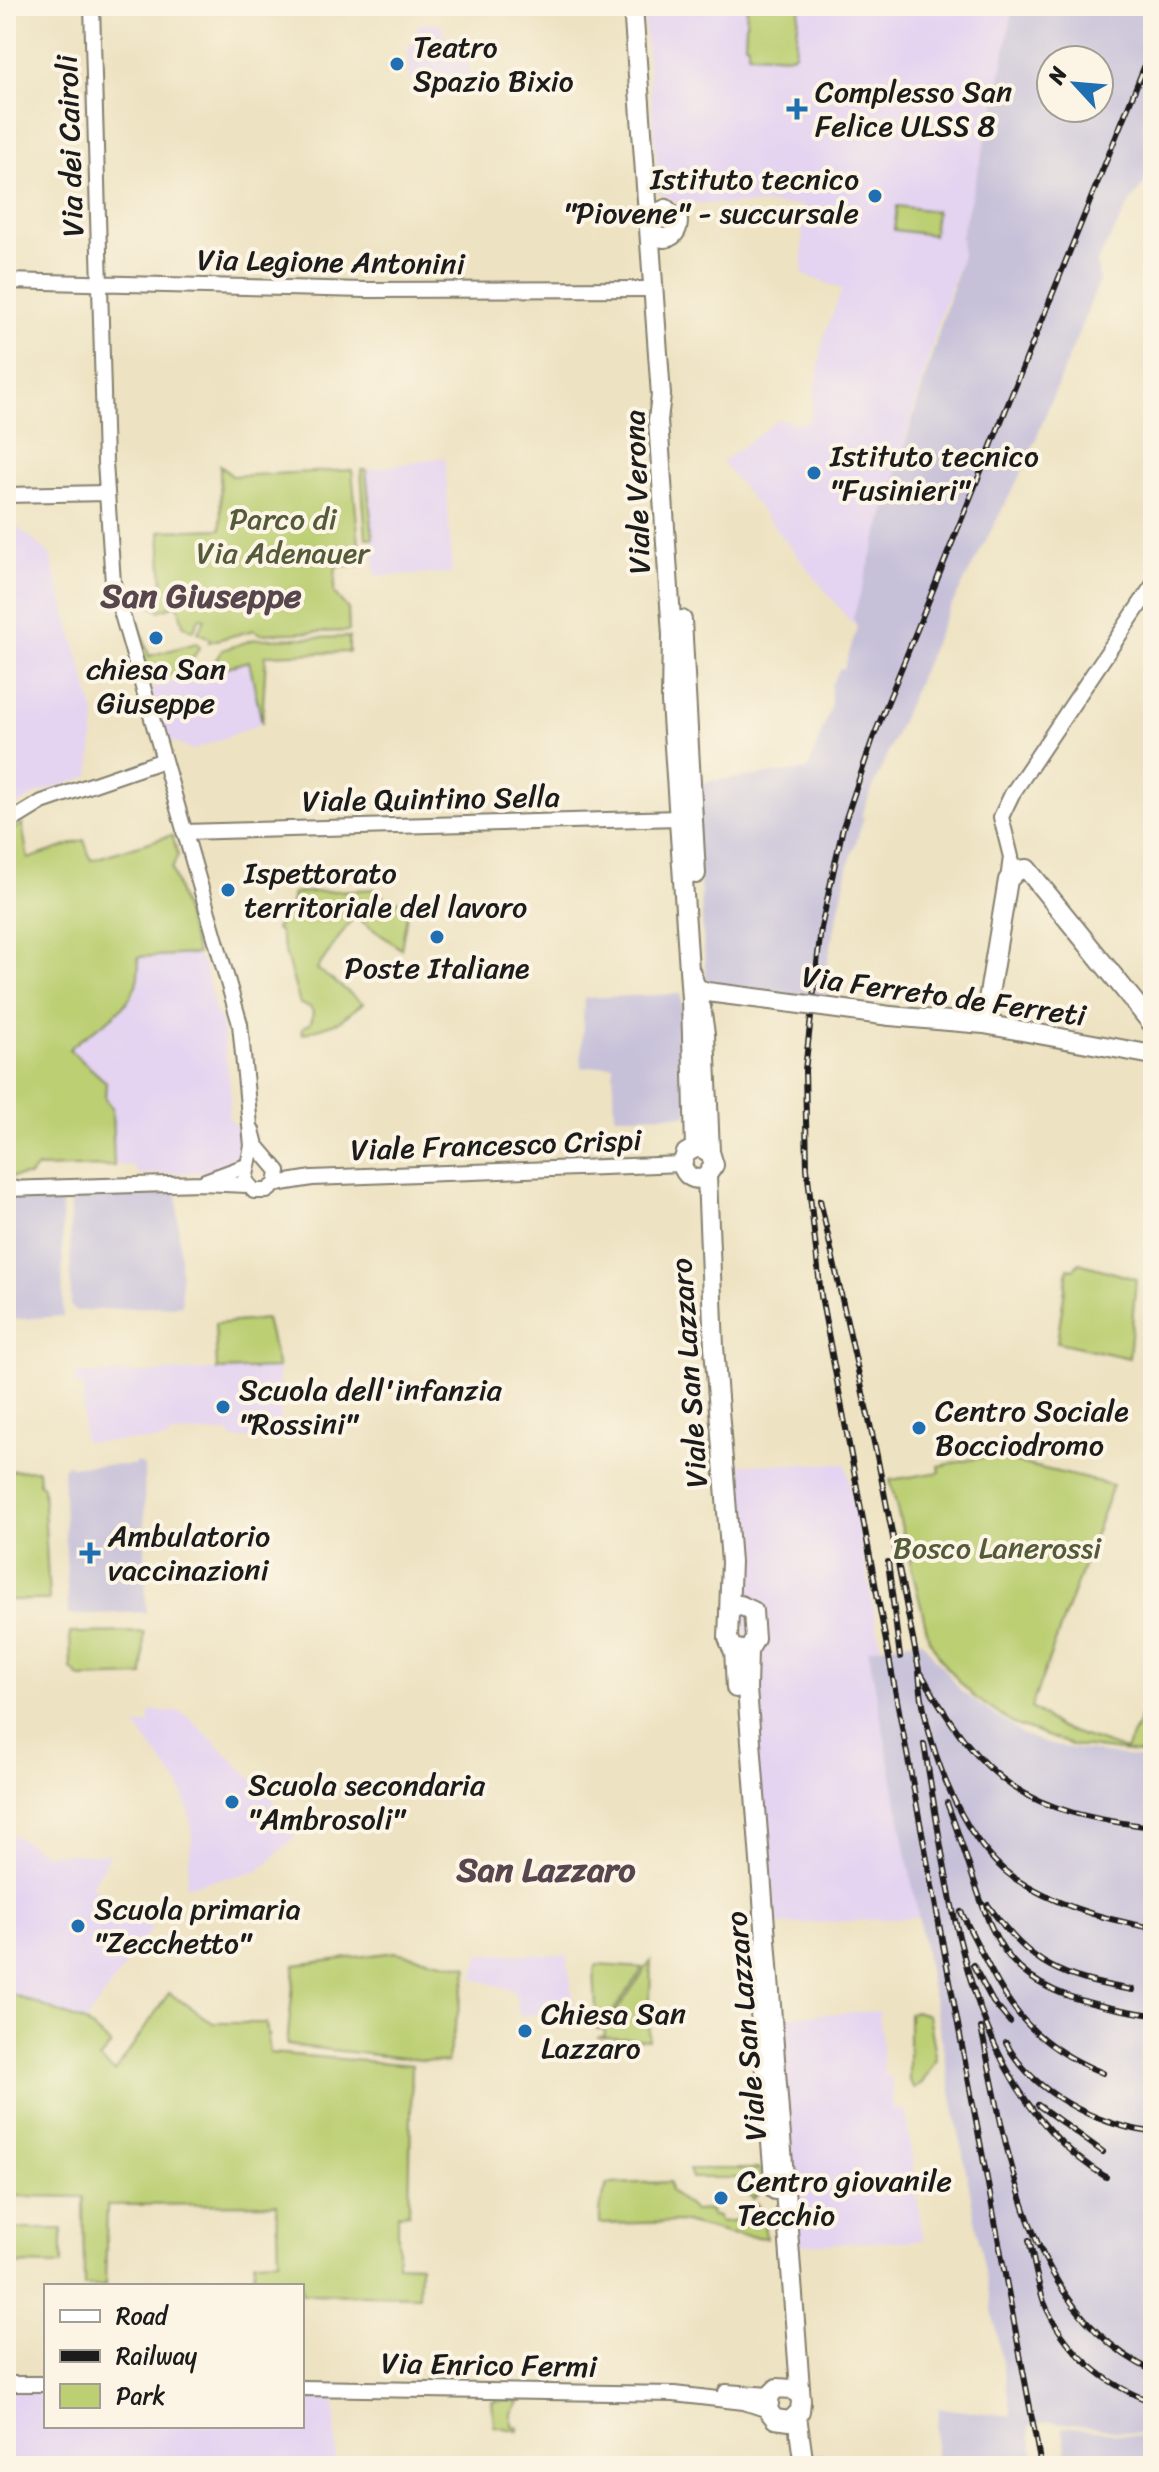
<svg xmlns="http://www.w3.org/2000/svg" width="1159" height="2472" viewBox="0 0 1159 2472" font-family="Sriracha,sans-serif">
<rect width="100%" height="100%" fill="#fcf5e5"/>
<filter id="ink" filterUnits="userSpaceOnUse"><feTurbulence type="fractalNoise" baseFrequency=".0125" numOctaves="2"/><feDisplacementMap in="SourceGraphic" scale="16" xChannelSelector="R" yChannelSelector="G"/><feConvolveMatrix kernelMatrix="1 2 1 2 8 2 1 2 1" color-interpolation-filters="sRGB"/></filter>
<filter id="wash" filterUnits="userSpaceOnUse"><feTurbulence type="fractalNoise" baseFrequency=".006" numOctaves="4" result="noise"/><feDisplacementMap in="SourceGraphic" scale="32" xChannelSelector="R" yChannelSelector="G"/><feGaussianBlur stdDeviation="1.8" result="paint"/><feColorMatrix in="noise" values="0 0 0 0 0 0 0 0 0 0 0 0 0 0 0 0 0 1.4 0 .05"/><feComposite in="paint" operator="in"/></filter>
<g filter="url(#wash)">
<rect width="100%" height="100%" fill="#ede2c1"/>
<!-- built -->
<path fill="#e4d3f1" d="M 643,6 L 1013,6 L 996,100 L 961,236 L 962,255 L 942,311 L 853,625 L 722,462 L 779,419 L 794,423 L 810,421 L 824,337 L 842,289 L 803,274 L 802,205 L 679,203 L 659,193 Z
M 417,24 L 441,24 L 445,37 L 467,36 L 470,78 L 409,80 L 408,50 L 410,44 L 417,43 Z
M 445,457 L 452,573 L 376,576 L 366,470 Z
M 6,518 L 49,553 L 95,714 L 90,776 L 38,793 L 6,812 Z
M 249,661 L 262,723 L 193,750 L 165,738 L 151,689 Z
M 197,955 L 205,968 L 215,1011 L 221,1020 L 231,1096 L 228,1117 L 241,1132 L 243,1151 L 234,1164 L 210,1172 L 138,1174 L 132,1165 L 114,1166 L 112,1109 L 105,1099 L 107,1086 L 68,1049 L 129,1001 L 136,991 L 137,957 Z
M 1151,1269 L 1153,1270 L 1153,1361 L 1143,1351 Z
M 278,1368 L 282,1433 L 279,1437 L 235,1439 L 228,1433 L 197,1433 L 172,1434 L 166,1440 L 86,1442 L 83,1438 L 83,1387 L 75,1384 L 75,1375 Z
M 736,1464 L 846,1464 L 932,1917 L 771,1925 L 744,1616 L 747,1613 L 746,1595 L 742,1592 Z
M 150,1711 L 180,1712 L 193,1721 L 303,1829 L 259,1871 L 186,1886 L 192,1837 L 189,1810 L 180,1786 L 136,1726 L 150,1724 Z
M 6,1830 L 45,1854 L 110,1854 L 91,1886 L 152,1928 L 85,2022 L 6,1992 Z
M 480,1954 L 567,1955 L 575,2013 L 519,2015 L 515,1991 L 473,1978 Z
M 879,2011 L 884,2075 L 891,2077 L 893,2109 L 905,2109 L 923,2240 L 795,2245 L 792,2143 L 788,2143 L 774,2017 Z
M 6,2390 L 46,2391 L 46,2426 L 302,2426 L 302,2395 L 335,2396 L 336,2466 L 6,2466 Z"/>
<!-- industrial -->
<path fill="#c6c0d9" fill-rule="evenodd" d="M 1013,6 L 1153,6 L 1153,171 L 1130,203 L 1097,262 L 1099,282 L 1025,466 L 942,624 L 861,816 L 864,817 L 848,867 L 828,960 L 827,999 L 706,983 L 694,783 L 808,770 L 831,706 L 831,685 L 840,668 L 844,669 L 857,628 L 853,618 L 962,255 L 961,236 L 996,100 ZM 1051,60 L 1099,60 L 1099,108 L 1051,108 Z
M 681,994 L 688,1115 L 615,1116 L 613,1065 L 581,1068 L 584,998 Z
M 177,1191 L 182,1305 L 76,1311 L 71,1307 L 70,1200 L 74,1194 Z
M 58,1195 L 62,1198 L 63,1316 L 6,1320 L 6,1196 Z
M 137,1462 L 144,1466 L 146,1612 L 68,1615 L 63,1468 L 69,1463 L 70,1466 L 135,1465 Z
M 921,1640 L 962,1692 L 1023,1735 L 1056,1746 L 1153,1760 L 1153,2435 L 1047,2422 L 1029,2426 L 1036,2466 L 935,2466 L 938,2408 L 1012,2416 L 868,1649 Z
M 1062,2427 L 1153,2438 L 1153,2466 L 1069,2466 Z
M 806,2453 L 914,2466 L 805,2466 Z"/>
<!-- green -->
<path fill="#bccf73" stroke="#6c7648" stroke-width="2" d="M 747,6 L 800,6 L 795,53 L 792,56 L 748,54 L 748,45 L 745,44 Z
M 897,206 L 936,211 L 933,235 L 894,230 Z
M 220,465 L 232,476 L 352,470 L 361,565 L 336,566 L 334,593 L 348,609 L 349,631 L 260,634 L 254,630 L 209,642 L 210,639 L 198,632 L 205,619 L 200,617 L 193,631 L 183,625 L 178,604 L 159,611 L 150,606 L 149,593 L 163,591 L 160,531 L 221,529 Z
M 361,470 L 366,470 L 373,538 L 366,538 Z
M 126,603 L 134,608 L 149,656 L 196,643 L 200,646 L 185,671 L 171,675 L 143,662 Z
M 349,637 L 349,652 L 266,655 L 262,723 L 249,661 L 208,672 L 222,650 L 255,639 Z
M 22,824 L 28,859 L 84,840 L 91,860 L 172,835 L 178,855 L 172,869 L 197,954 L 138,957 C 145,1007 102,1020 69,1049 L 106,1082 L 105,1099 L 112,1108 L 114,1166 L 36,1168 L 29,1176 L 6,1177 L 6,835 Z
M 375,889 L 387,899 L 409,903 L 401,949 L 354,916 L 317,969 L 363,1003 L 338,1022 L 303,1034 L 302,1028 L 311,1023 L 313,1012 L 310,1007 L 300,1004 L 279,931 L 275,929 L 290,910 L 293,893 Z
M 1079,1263 L 1136,1279 L 1129,1358 L 1057,1342 L 1068,1268 L 1074,1269 Z
M 266,1319 L 278,1368 L 217,1370 L 215,1324 Z
M 989,1456 L 1113,1485 L 1031,1708 L 1060,1728 L 1126,1750 L 1145,1707 L 1153,1710 L 1153,1755 L 1072,1745 L 1013,1724 L 973,1696 L 946,1667 L 929,1639 L 890,1480 L 940,1472 L 939,1466 Z
M 38,1470 L 39,1483 L 43,1487 L 49,1600 L 6,1600 L 6,1471 Z
M 144,1632 L 143,1676 L 80,1678 L 71,1669 L 70,1633 Z
M 395,1952 L 468,1967 L 447,2063 L 287,2045 L 295,1965 Z
M 651,1961 L 649,2040 L 597,2037 L 605,2036 L 604,2029 Z
M 597,1965 L 643,1968 L 601,2029 L 597,2029 L 594,1969 Z
M 6,1992 L 85,2022 L 111,2045 L 99,2059 L 115,2072 L 169,1993 L 213,2023 L 266,2023 L 270,2053 L 412,2065 L 409,2213 L 398,2214 L 398,2264 L 420,2265 L 419,2296 L 302,2294 L 302,2286 L 254,2286 L 254,2261 L 279,2260 L 277,2204 L 107,2205 L 105,2286 L 84,2286 L 83,2197 L 6,2196 Z
M 915,2011 L 928,2015 L 936,2060 L 922,2083 L 914,2088 L 909,2081 L 909,2014 Z
M 689,2169 L 760,2169 L 762,2191 L 753,2199 L 736,2178 L 692,2178 Z
M 670,2182 L 671,2191 L 694,2211 L 711,2210 L 712,2216 L 718,2216 L 719,2222 L 742,2220 L 757,2204 L 763,2215 L 766,2238 L 730,2234 L 684,2222 L 600,2224 L 600,2207 L 607,2184 Z
M 6,2229 L 62,2229 L 62,2265 L 6,2264 Z
M 492,2401 L 520,2401 L 512,2413 L 512,2426 L 518,2427 L 518,2431 L 494,2426 Z"/>
<!-- water -->
<path fill="#6da5dc" stroke="#44607c" stroke-width="2" d="M 1153,244 L 1153,406 L 1143,308 Z"/>
</g>
<g filter="url(#ink)">
<g fill="none" stroke-linecap="round" stroke-linejoin="round">
<!-- minor casing -->
<g stroke="#847f6e" stroke-width="18">
<path id="minor" d="M 92,6 L 105,462 L 113,583 L 240,1024 L 252,1146 L 245,1180 L 254,1191 L 267,1191 L 276,1184 L 278,1171 L 256,1145 L 252,1130
M 6,281 L 365,290 L 654,289
M 6,495 L 107,493
M 6,824 L 42,802 L 161,761
M 184,832 L 679,818
M 1008,880 L 1011,857 L 1001,817 L 1012,794 L 1153,585
M 205,1181 L 246,1166
M 276,1184 L 312,1178 L 682,1164
M 6,1189 L 201,1183 L 247,1185
M 6,2384 L 46,2384
M 302,2388 L 674,2394 L 744,2402 L 768,2410
M 726,2392 L 770,2395"/>
</g>
<!-- major casing -->
<g stroke="#847f6e" stroke-width="22">
<path id="major" d="M 633,6 L 661,395 L 658,420 L 672,635 L 671,702 L 691,999 L 695,1148
M 651,216 L 666,209 L 678,221 C 678,237 664,243 652,233
M 682,620 L 696,874
M 691,973 L 696,988 L 707,992 L 778,1001
M 701,1007 L 705,1034 L 710,1152 L 714,1165 L 705,1178 C 693,1181 685,1176 682,1164 L 686,1153 L 697,1147 L 710,1152
M 890,1016 L 984,1024 L 1153,1055
M 984,1024 L 1008,880 L 1018,870 L 1027,869 L 1153,1025
M 707,1177 L 714,1347 L 731,1562 L 728,1638 L 732,1648 L 748,1651 L 755,1639 L 753,1611 L 740,1605 L 731,1610
M 734,1649 L 736,1688
M 748,1651 L 747,1689 L 801,2401 L 800,2411 L 790,2421 L 775,2419 L 768,2410 L 770,2395 L 777,2388 L 792,2389 L 800,2396
M 755,1952 L 775,2190
M 797,2416 L 804,2466"/>
</g>
<!-- minor -->
<use href="#minor" stroke="#fff" stroke-width="14"/>
<!-- major -->
<use href="#major" stroke="#fff" stroke-width="18"/>
<!-- rail casing -->
<g stroke="#1c1c1c" stroke-width="6">
<path id="rail" d="M 820,1200 L 877,1456 L 919,1670 C 922,1735 958,1838 1014,1878 C 1054,1905 1107,1920 1153,1928
M 888,1562 L 900,1657
M 921,1673 C 984,1785 1025,1812 1153,1827
M 924,1744 C 950,1892 965,2092 1106,2177
M 947,1803 C 1001,1944 981,1990 1153,2015
M 988,1905 C 1031,1966 1062,1978 1133,1990
M 961,1912 C 1002,1991 1015,2037 1103,2073
M 973,1965 L 993,2002 L 1010,2022
M 981,2028 C 1008,2150 1026,2311 1153,2371
M 1006,2043 C 1033,2093 1097,2125 1151,2132
M 1038,2105 L 1103,2152
M 1029,2240 C 1034,2260 1037,2282 1044,2302 C 1063,2349 1105,2386 1153,2402
M 1041,2466 L 821,1296 L 807,1168 L 805,1070 L 821,928 L 843,827 L 872,741 L 1153,45"/>
</g>
<!-- rail -->
<use href="#rail" stroke="#fcf5e5" stroke-width="3" stroke-dasharray="9" stroke-linecap="butt"/>
<!-- major-bridge casing -->
<g stroke="#847f6e" stroke-width="22" stroke-linecap="butt">
<path id="major-bridge" d="M 778,1001 L 890,1016"/>
</g>
<!-- major-bridge -->
<use href="#major-bridge" stroke="#fff" stroke-width="18"/>
</g>
</g>
<!-- markers -->
<g fill="#1f6fb2" stroke="#fcf5e5" stroke-width="3">
<circle cx="397" cy="64" r="8"/>
<path d="M793 97h8v8h8v8h-8v8h-8v-8h-8v-8h8z"/>
<circle cx="875" cy="196" r="8"/>
<circle cx="814" cy="473" r="8"/>
<circle cx="156" cy="638" r="8"/>
<circle cx="228" cy="890" r="8"/>
<circle cx="437" cy="937" r="8"/>
<circle cx="223" cy="1407" r="8"/>
<circle cx="919" cy="1428" r="8"/>
<path d="M86 1541h8v8h8v8h-8v8h-8v-8h-8v-8h8z"/>
<circle cx="232" cy="1802" r="8"/>
<circle cx="78" cy="1926" r="8"/>
<circle cx="525" cy="2031" r="8"/>
<circle cx="721" cy="2198" r="8"/>
</g>
<g text-anchor="middle" dominant-baseline="central" stroke-width="8" stroke-linejoin="round" paint-order="stroke">
<!-- poi labels -->
<g font-size="30" fill="#1c1c1c" stroke="#fcf5e5" text-anchor="start">
<text x="413" y="47">Teatro<tspan x="413" dy="34">Spazio Bixio</tspan></text>
<text x="815" y="92">Complesso San<tspan x="815" dy="34">Felice ULSS 8</tspan></text>
<text x="859" y="179" text-anchor="end">Istituto tecnico<tspan x="859" dy="34">"Piovene" - succursale</tspan></text>
<text x="830" y="456">Istituto tecnico<tspan x="830" dy="34">"Fusinieri"</tspan></text>
<text x="156" y="669" text-anchor="middle">chiesa San<tspan x="156" dy="34">Giuseppe</tspan></text>
<text x="244" y="873">Ispettorato<tspan x="244" dy="34">territoriale del lavoro</tspan></text>
<text x="437" y="968" text-anchor="middle">Poste Italiane</text>
<text x="239" y="1390">Scuola dell'infanzia<tspan x="239" dy="34">"Rossini"</tspan></text>
<text x="935" y="1411">Centro Sociale<tspan x="935" dy="34">Bocciodromo</tspan></text>
<text x="108" y="1536">Ambulatorio<tspan x="108" dy="34">vaccinazioni</tspan></text>
<text x="248" y="1785">Scuola secondaria<tspan x="248" dy="34">"Ambrosoli"</tspan></text>
<text x="94" y="1909">Scuola primaria<tspan x="94" dy="34">"Zecchetto"</tspan></text>
<text x="541" y="2014">Chiesa San<tspan x="541" dy="34">Lazzaro</tspan></text>
<text x="737" y="2181">Centro giovanile<tspan x="737" dy="34">Tecchio</tspan></text>
</g>
<!-- street labels -->
<g font-size="30" fill="#1c1c1c" stroke="#fcf5e5">
<text transform="translate(70 146) rotate(-92)">Via dei Cairoli</text>
<text transform="translate(331 262) rotate(1)">Via Legione Antonini</text>
<text transform="translate(637 492) rotate(-92)">Viale Verona</text>
<text transform="translate(431 799) rotate(-1)">Viale Quintino Sella</text>
<text transform="translate(944 996) rotate(8)">Via Ferreto de Ferreti</text>
<text transform="translate(496 1145) rotate(-2)">Viale Francesco Crispi</text>
<text transform="translate(689 1373) rotate(-94)">Viale San Lazzaro</text>
<text transform="translate(746 2026) rotate(-95)">Viale San Lazzaro</text>
<text transform="translate(489 2365) rotate(1)">Via Enrico Fermi</text>
</g>
<!-- park labels -->
<g font-size="30" fill="#545b3a" stroke="#fcf5e5">
<text x="283" y="519">Parco di<tspan x="283" dy="34">Via Adenauer</tspan></text>
<text x="997" y="1548">Bosco Lanerossi</text>
</g>
<!-- quarter labels -->
<g font-size="34" font-weight="bold" fill="#58464e" stroke="#fcf5e5">
<text x="201" y="596">San Giuseppe</text>
<text x="546" y="1870">San Lazzaro</text>
</g>
</g>
<!-- margin -->
<rect width="1159" height="2472" fill="none" stroke="#fcf5e5" stroke-width="32"/>
<!-- legend -->
<rect x="44" y="2284" width="260" height="144" fill="#fcf5e5" stroke="#a29e95" stroke-width="2"/>
<rect x="60" y="2310" width="40" height="12" fill="#ffffff" stroke="#a29e95" stroke-width="2"/>
<text x="116" y="2324" font-size="24" fill="#1c1c1c">Road</text>
<rect x="60" y="2350" width="40" height="12" fill="#1c1c1c" stroke="#a29e95" stroke-width="2"/>
<text x="116" y="2364" font-size="24" fill="#1c1c1c">Railway</text>
<rect x="60" y="2384" width="40" height="24" fill="#bccf73" stroke="#a29e95" stroke-width="2"/>
<text x="116" y="2404" font-size="24" fill="#1c1c1c">Park</text>
<!-- north arrow -->
<g transform="translate(1075 84) rotate(296)"><circle r="38" fill="#fcf5e5" stroke="#a29e95" stroke-width="2"/>
<path d="M0-6L14 30L0 20L-14 30Z" fill="#1f6fb2"/>
<text y="-12" font-size="22" font-weight="bold" text-anchor="middle" fill="#1c1c1c">N</text>
</g>
</svg>
